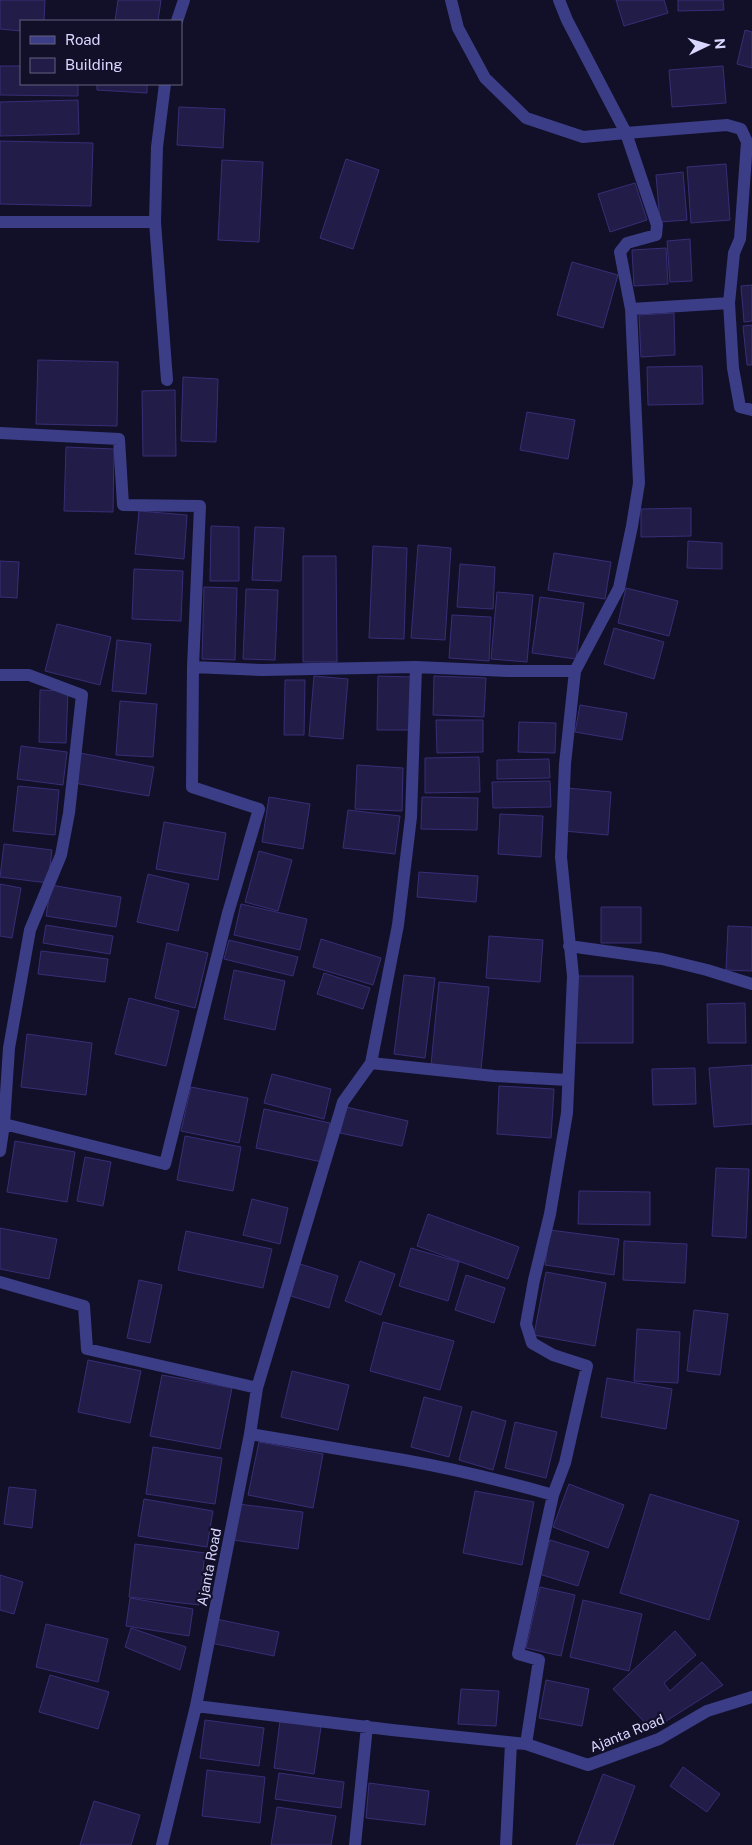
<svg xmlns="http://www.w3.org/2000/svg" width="752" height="1845" viewBox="0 0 752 1845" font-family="'Public Sans',sans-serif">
<rect width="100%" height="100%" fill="#121028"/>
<!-- building -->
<path fill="#221c49" stroke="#372e76" d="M 0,0 L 45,0 L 44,21 L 21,21 L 21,31 L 0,29 Z
M 118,0 L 161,0 L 158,21 L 115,21 Z
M 616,0 L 664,0 L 668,13 L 624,26 Z
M 678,0 L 723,0 L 724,10 L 678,11 Z
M 745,30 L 752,32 L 752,68 L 737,64 Z
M 0,66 L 21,66 L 21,84 L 78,84 L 78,96 L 0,95 Z
M 723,66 L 726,103 L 672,107 L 669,70 Z
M 97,84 L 147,84 L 147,93 L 97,90 Z
M 78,100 L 79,134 L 0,136 L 0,102 Z
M 179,107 L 225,109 L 223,148 L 177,145 Z
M 0,141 L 93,143 L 91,206 L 0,204 Z
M 346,159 L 379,170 L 353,249 L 320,238 Z
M 222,160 L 263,162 L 259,242 L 218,240 Z
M 726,164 L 730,220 L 691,223 L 687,167 Z
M 683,172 L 687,220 L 660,222 L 656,175 Z
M 635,183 L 647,220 L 610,232 L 598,194 Z
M 690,239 L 692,281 L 670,282 L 667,241 Z
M 666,248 L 668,284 L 634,286 L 632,250 Z
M 572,262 L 618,275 L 603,328 L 557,315 Z
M 752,285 L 752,321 L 744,322 L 741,286 Z
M 674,313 L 675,355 L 641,357 L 639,315 Z
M 752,325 L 752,365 L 747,365 L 743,326 Z
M 38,360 L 118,362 L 117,426 L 36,424 Z
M 702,366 L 703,404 L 648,405 L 647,367 Z
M 183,377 L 218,379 L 216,442 L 181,441 Z
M 175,390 L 176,456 L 143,456 L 142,391 Z
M 527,412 L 575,420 L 568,459 L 520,450 Z
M 66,447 L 114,449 L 113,512 L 64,511 Z
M 691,508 L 691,536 L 641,537 L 641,509 Z
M 139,511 L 187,515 L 184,559 L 135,554 Z
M 211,526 L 239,527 L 239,581 L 210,581 Z
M 255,527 L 284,528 L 281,581 L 252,580 Z
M 688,541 L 722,543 L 722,569 L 687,568 Z
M 418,545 L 451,548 L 445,640 L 411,638 Z
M 373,546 L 407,548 L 404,639 L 369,638 Z
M 554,553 L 611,562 L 605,599 L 548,590 Z
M 303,556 L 336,556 L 337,662 L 303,662 Z
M 0,561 L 19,562 L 17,598 L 0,597 Z
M 460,564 L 495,567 L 493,609 L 457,607 Z
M 134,569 L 183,571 L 181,621 L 132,619 Z
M 204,587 L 237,588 L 235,660 L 202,659 Z
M 626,588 L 678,601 L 669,636 L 618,623 Z
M 246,589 L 278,590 L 275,660 L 243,659 Z
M 497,592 L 533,595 L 527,662 L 491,659 Z
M 540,597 L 584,603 L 576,659 L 532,653 Z
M 452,615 L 491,617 L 489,661 L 449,658 Z
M 57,624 L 111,637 L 100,685 L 45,671 Z
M 614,628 L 664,642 L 654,679 L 604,664 Z
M 117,640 L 151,644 L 146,694 L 112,691 Z
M 314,676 L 348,679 L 343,739 L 309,736 Z
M 378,676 L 411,677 L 411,730 L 377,730 Z
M 434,676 L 486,678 L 484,717 L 433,715 Z
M 285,680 L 305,680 L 304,735 L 284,735 Z
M 40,690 L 68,691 L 66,743 L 39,742 Z
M 120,701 L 157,704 L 153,757 L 116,755 Z
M 580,705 L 627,713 L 622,740 L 575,732 Z
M 436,720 L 483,720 L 483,752 L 437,753 Z
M 519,722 L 556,723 L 555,753 L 518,752 Z
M 21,746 L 67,752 L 63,785 L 17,779 Z
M 80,753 L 154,767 L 149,796 L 74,783 Z
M 479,757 L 480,792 L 425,793 L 425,758 Z
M 549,759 L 550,778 L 497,779 L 497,760 Z
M 357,765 L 403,768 L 402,811 L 355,809 Z
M 550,781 L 551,807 L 493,808 L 492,782 Z
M 18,786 L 59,790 L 55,835 L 13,831 Z
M 567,788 L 611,792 L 608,835 L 564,831 Z
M 269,797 L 310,804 L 303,849 L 262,842 Z
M 422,797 L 478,798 L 477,830 L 421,829 Z
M 348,810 L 400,816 L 395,854 L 343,848 Z
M 500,814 L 543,816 L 541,857 L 498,854 Z
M 164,822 L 226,833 L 218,880 L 156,869 Z
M 4,844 L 52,850 L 48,883 L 0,877 Z
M 259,851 L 292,860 L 278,911 L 245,902 Z
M 419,872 L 478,876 L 476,902 L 417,897 Z
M 148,874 L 189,884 L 178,931 L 137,922 Z
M 0,884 L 21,888 L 12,938 L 0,936 Z
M 51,885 L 121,897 L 116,927 L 46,916 Z
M 241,904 L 307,919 L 300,950 L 234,935 Z
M 601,907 L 641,907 L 641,943 L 601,943 Z
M 46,925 L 113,936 L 110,954 L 43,943 Z
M 728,926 L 752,927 L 752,971 L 726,970 Z
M 489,936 L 543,940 L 540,982 L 486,978 Z
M 321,939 L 381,958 L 373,985 L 313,967 Z
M 229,940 L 298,957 L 293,976 L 224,959 Z
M 167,943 L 208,953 L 195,1008 L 155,998 Z
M 41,951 L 108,959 L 105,982 L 38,974 Z
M 234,970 L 285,981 L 275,1030 L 224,1019 Z
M 324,973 L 370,988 L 363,1009 L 317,994 Z
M 404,975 L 435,978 L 425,1058 L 394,1054 Z
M 573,976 L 633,976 L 633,1043 L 573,1043 Z
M 439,982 L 489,987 L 481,1070 L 431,1065 Z
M 129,998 L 179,1011 L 166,1066 L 115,1054 Z
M 745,1003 L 746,1043 L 708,1043 L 707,1004 Z
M 27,1034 L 92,1043 L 86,1095 L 21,1087 Z
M 752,1065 L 752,1124 L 714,1127 L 709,1068 Z
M 695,1068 L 696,1104 L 653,1105 L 652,1069 Z
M 272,1074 L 331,1089 L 324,1119 L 264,1103 Z
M 499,1086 L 554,1089 L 551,1138 L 497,1134 Z
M 191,1087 L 248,1098 L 239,1143 L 181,1131 Z
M 346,1107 L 408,1121 L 402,1146 L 340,1133 Z
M 264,1109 L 330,1123 L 322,1162 L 256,1148 Z
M 185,1136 L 241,1147 L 233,1191 L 177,1180 Z
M 15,1141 L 75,1152 L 67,1202 L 7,1192 Z
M 85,1157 L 111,1162 L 103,1206 L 77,1201 Z
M 716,1168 L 749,1169 L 746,1238 L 712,1236 Z
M 579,1191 L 650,1192 L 650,1225 L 578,1224 Z
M 252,1199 L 288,1208 L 280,1244 L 243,1235 Z
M 428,1214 L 519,1247 L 508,1279 L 417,1246 Z
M 0,1228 L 57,1239 L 49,1279 L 0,1269 Z
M 550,1230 L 619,1239 L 614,1275 L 545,1265 Z
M 186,1231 L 272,1249 L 263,1288 L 178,1270 Z
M 624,1241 L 687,1244 L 685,1283 L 623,1280 Z
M 411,1248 L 459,1262 L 448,1301 L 399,1286 Z
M 360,1261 L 395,1274 L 381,1315 L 345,1301 Z
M 297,1263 L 338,1276 L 329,1308 L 288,1295 Z
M 546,1272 L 606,1283 L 595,1346 L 534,1335 Z
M 466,1275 L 505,1288 L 494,1323 L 455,1310 Z
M 139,1280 L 162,1285 L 150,1343 L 127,1338 Z
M 694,1310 L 728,1314 L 720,1375 L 687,1371 Z
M 383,1322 L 454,1341 L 440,1390 L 370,1371 Z
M 637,1329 L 680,1332 L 678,1383 L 634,1381 Z
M 88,1360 L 141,1371 L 130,1423 L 78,1412 Z
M 292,1371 L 349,1385 L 338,1430 L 281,1417 Z
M 162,1375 L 232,1388 L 220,1449 L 150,1436 Z
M 607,1378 L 672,1389 L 666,1429 L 601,1417 Z
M 424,1397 L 462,1407 L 449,1457 L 411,1447 Z
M 472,1411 L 506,1421 L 493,1470 L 459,1460 Z
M 515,1422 L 557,1432 L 546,1478 L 505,1468 Z
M 259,1442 L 323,1454 L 313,1508 L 248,1495 Z
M 153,1447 L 222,1458 L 215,1504 L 146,1494 Z
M 569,1484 L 624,1505 L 608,1548 L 553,1527 Z
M 9,1487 L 36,1490 L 32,1528 L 4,1524 Z
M 475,1491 L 534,1502 L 522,1565 L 463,1553 Z
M 650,1494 L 739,1521 L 709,1620 L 620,1593 Z
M 144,1499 L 213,1511 L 207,1547 L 138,1536 Z
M 238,1504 L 303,1512 L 298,1549 L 233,1540 Z
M 550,1540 L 589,1552 L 578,1586 L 539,1574 Z
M 135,1544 L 205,1553 L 199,1605 L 129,1597 Z
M 0,1575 L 23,1582 L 14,1614 L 0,1610 Z
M 540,1587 L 575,1595 L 561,1656 L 526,1648 Z
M 130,1598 L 193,1609 L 189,1636 L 126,1626 Z
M 583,1600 L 642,1614 L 629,1671 L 570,1657 Z
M 216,1619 L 279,1632 L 274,1656 L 211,1643 Z
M 46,1624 L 108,1639 L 98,1682 L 36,1667 Z
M 131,1628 L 186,1647 L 180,1670 L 125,1647 Z
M 675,1631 L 696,1655 L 664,1683 L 670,1691 L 702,1662 L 723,1685 L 652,1730 L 613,1689 Z
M 50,1675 L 109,1692 L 98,1729 L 39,1712 Z
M 546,1680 L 589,1689 L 582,1726 L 539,1718 Z
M 461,1689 L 499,1691 L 496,1726 L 458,1724 Z
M 205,1720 L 264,1728 L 259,1766 L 200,1758 Z
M 280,1721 L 321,1727 L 314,1774 L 274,1768 Z
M 683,1767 L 720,1794 L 707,1812 L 670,1786 Z
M 207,1770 L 265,1777 L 260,1823 L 202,1816 Z
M 279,1773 L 344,1782 L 341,1808 L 275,1799 Z
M 603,1774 L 635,1786 L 613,1845 L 576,1845 Z
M 369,1783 L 429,1791 L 425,1825 L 366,1818 Z
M 94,1801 L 140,1815 L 131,1845 L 80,1845 Z
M 277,1807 L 336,1816 L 331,1845 L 271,1845 Z"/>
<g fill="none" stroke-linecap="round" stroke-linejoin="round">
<!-- street -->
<path stroke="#3b3d87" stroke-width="12" d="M 451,0 L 458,28 L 485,78 L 526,118 L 583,137 L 626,133 L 657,225 L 656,235 L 627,243 L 620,252 L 631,309
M 559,0 L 567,20 L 626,133 L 727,125 L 741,129 L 747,142 L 740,239 L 734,253 L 729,303
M 177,21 L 184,0
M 165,84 L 157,147 L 155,222 L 167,380
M 0,222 L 155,222
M 0,433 L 119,439 L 123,505 L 200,506 L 193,667 L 192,787 L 259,809 L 228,913 L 165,1164 L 4,1124
M 193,667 L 262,670 L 416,667 L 508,671 L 575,671
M 416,667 L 411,817 L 398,925 L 371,1063 L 494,1076 L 568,1080
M 0,675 L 29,675 L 82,695 L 69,813 L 61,855 L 30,930 L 9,1048 L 4,1124 L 0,1151
M 569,946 L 662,959 L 707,970 L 752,984
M 0,1282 L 84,1306 L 87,1349 L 257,1388 L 250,1434 L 196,1706 L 392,1730 L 526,1744 L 588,1765 L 659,1739 L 707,1711 L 752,1697
M 257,1388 L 343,1102 L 371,1063
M 250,1434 C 301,1443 353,1451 404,1460 C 454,1469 504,1481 553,1495 L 565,1463 L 587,1366 L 553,1355 L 532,1343 L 526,1324 L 534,1280 L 550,1214 L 567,1113 L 573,976 L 561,857 L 565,764 L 575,671 L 619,588 L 632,526 L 639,483 L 631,309 L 729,303 L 733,368 L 740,407 L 752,410
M 526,1744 L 539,1660 L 518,1654 L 553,1495
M 162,1845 L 196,1706
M 355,1845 L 367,1726
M 506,1845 L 511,1743"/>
</g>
<g text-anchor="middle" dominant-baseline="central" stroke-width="4.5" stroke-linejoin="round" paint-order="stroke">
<!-- street labels -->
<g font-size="14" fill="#d9d7ff" stroke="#121028">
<text transform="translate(209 1567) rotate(-79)">Ajanta Road</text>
<text transform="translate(627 1733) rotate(-22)">Ajanta Road</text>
</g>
</g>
<!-- legend -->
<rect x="20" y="20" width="162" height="65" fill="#121028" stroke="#62607e"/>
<rect x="30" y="36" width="25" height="8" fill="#3b3d87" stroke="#62607e"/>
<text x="65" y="45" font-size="15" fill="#d9d7ff">Road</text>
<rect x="30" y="58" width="25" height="15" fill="#221c49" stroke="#62607e"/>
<text x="65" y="70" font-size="15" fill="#d9d7ff">Building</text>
<!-- north arrow -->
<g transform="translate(707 45) rotate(85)" stroke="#121028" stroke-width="4" paint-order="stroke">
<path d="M0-4L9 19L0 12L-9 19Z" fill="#d9d7ff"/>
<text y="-8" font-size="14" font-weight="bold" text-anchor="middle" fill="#d9d7ff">N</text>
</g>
</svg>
